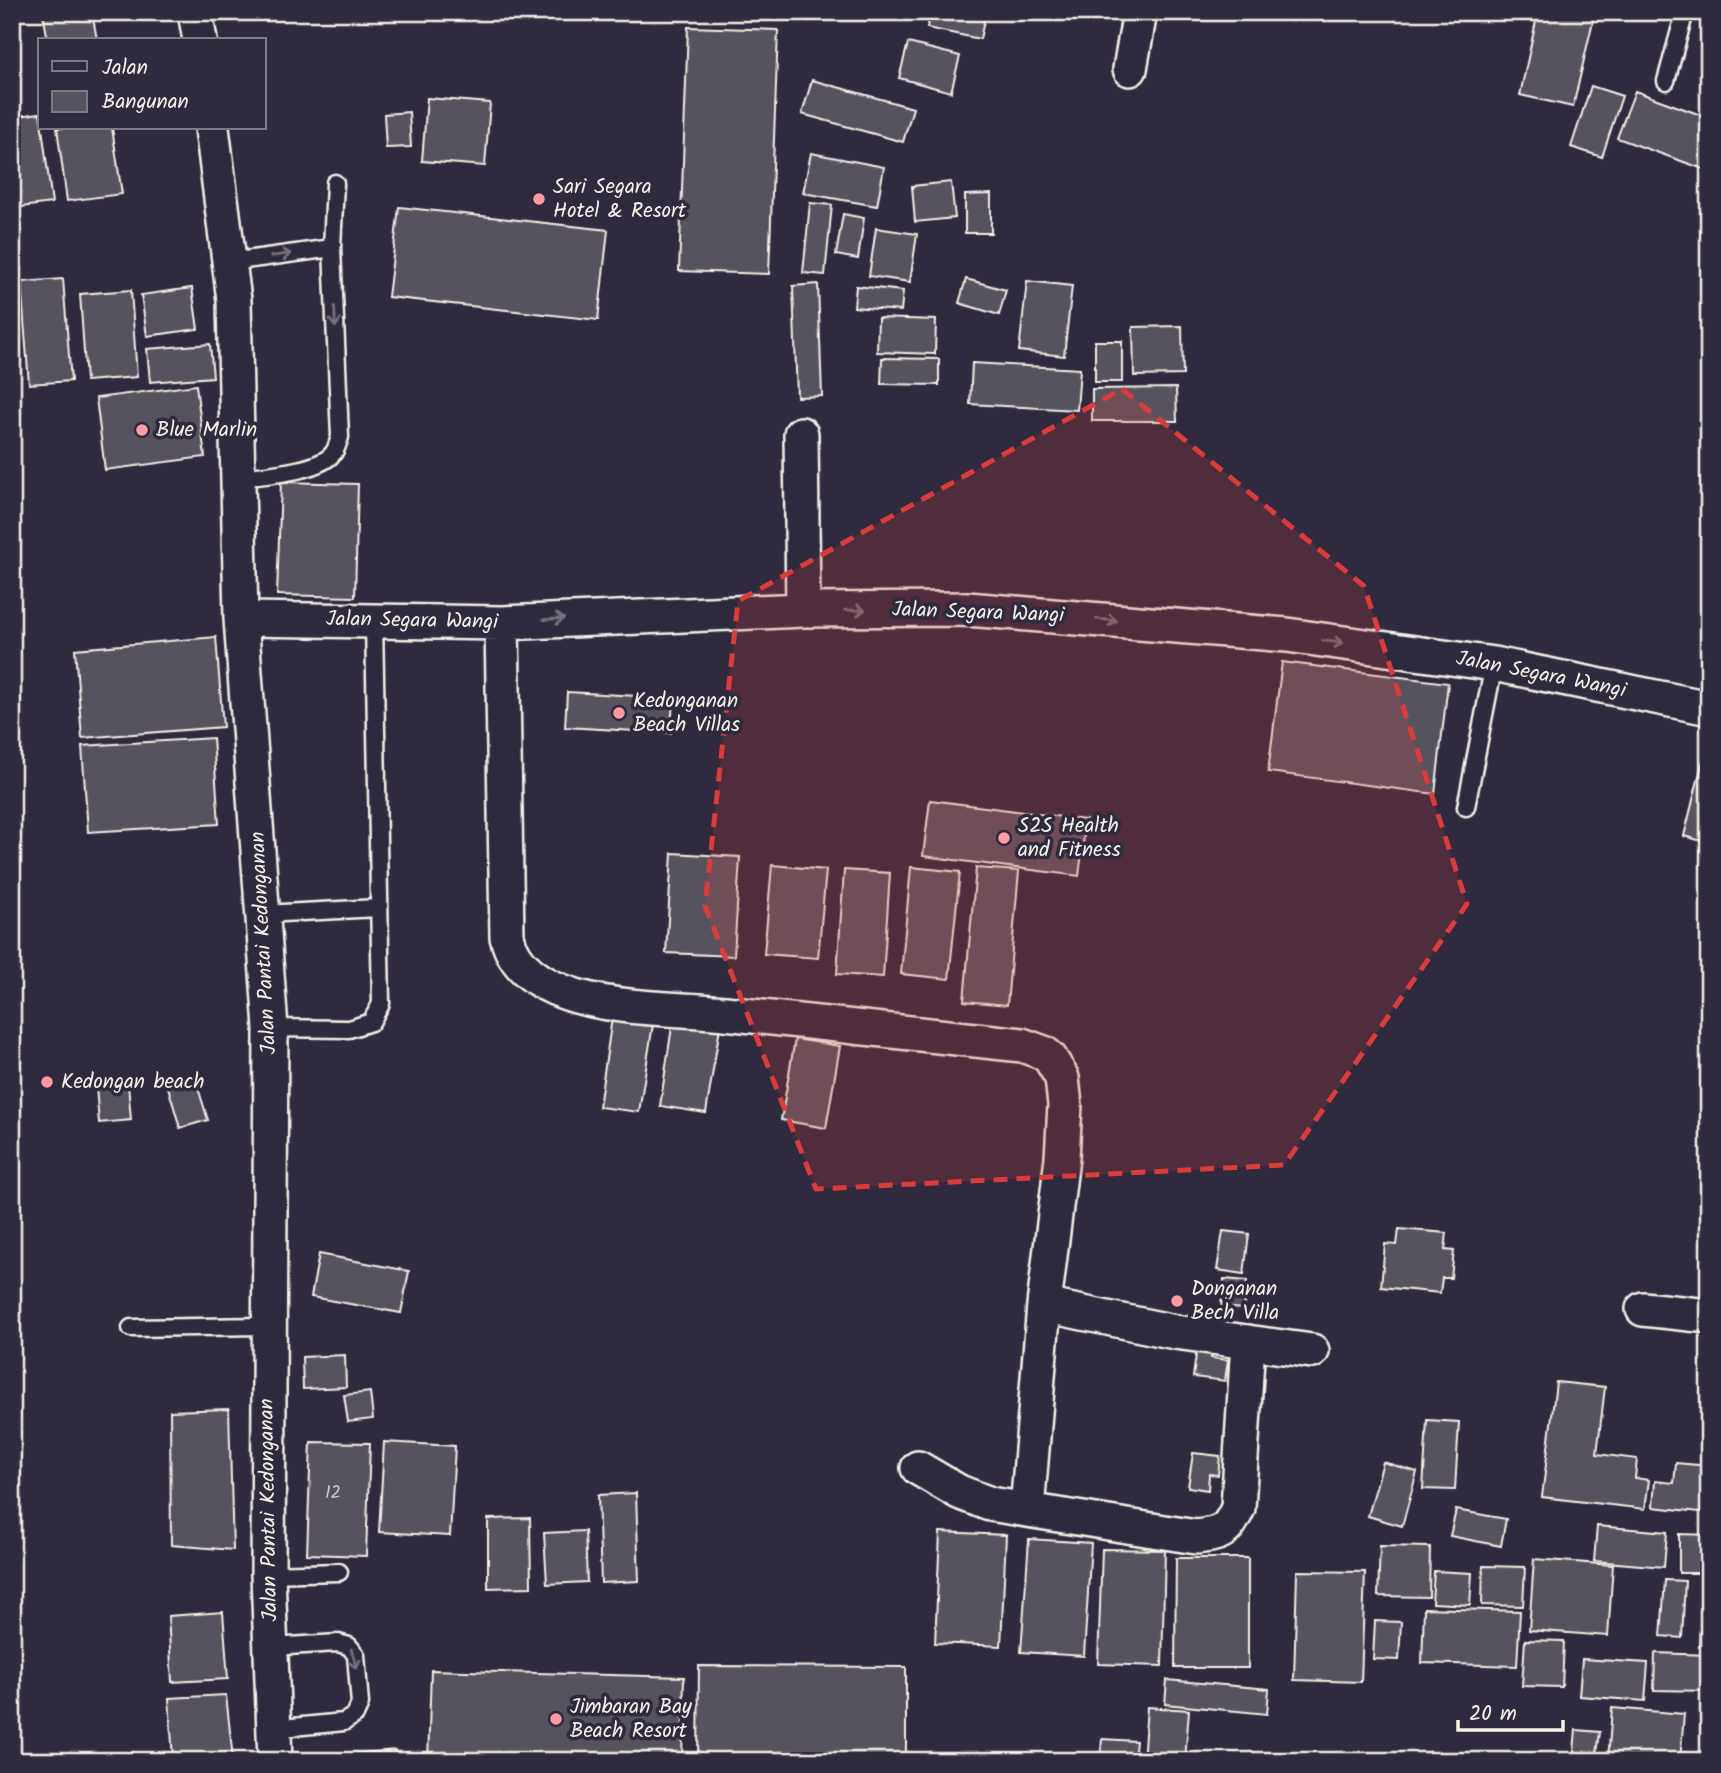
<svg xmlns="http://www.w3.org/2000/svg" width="1721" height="1773" viewBox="0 0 1721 1773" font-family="Kalam,sans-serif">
<rect width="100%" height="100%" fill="#2f2a3d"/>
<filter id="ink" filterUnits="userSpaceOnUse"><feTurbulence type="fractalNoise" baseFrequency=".0143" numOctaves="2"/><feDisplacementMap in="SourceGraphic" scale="14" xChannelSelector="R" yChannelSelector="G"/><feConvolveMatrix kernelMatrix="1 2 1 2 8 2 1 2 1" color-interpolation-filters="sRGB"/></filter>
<g filter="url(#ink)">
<!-- building -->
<path fill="#56525f" stroke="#f4f1e8" stroke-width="2" d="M 51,12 L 92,12 L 97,40 L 48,40 L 43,14 Z
M 100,12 L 139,12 L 101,21 Z
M 930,12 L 986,12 L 980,39 L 927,28 Z
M 1538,12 L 1595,12 L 1573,107 L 1520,95 Z
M 688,27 L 778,30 L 769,274 L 679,271 Z
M 908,43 L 960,56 L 951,92 L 899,78 Z
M 1709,77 L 1709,105 L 1702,104 Z
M 812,80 L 913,108 L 903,142 L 802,114 Z
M 1591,86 L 1622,96 L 1602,157 L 1571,147 Z
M 1635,91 L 1709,118 L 1709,171 L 1617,138 Z
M 427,98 L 490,103 L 485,166 L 422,161 Z
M 409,112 L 411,147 L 386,148 L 384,114 Z
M 40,113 L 52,203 L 13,208 L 12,117 Z
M 57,128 L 112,128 L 122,194 L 67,201 Z
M 811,153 L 884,167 L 877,206 L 803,193 Z
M 951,182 L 955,218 L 915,222 L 912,186 Z
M 991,194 L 991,233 L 965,233 L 965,195 Z
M 810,203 L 832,205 L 825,275 L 803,273 Z
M 399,207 L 608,230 L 598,320 L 388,297 Z
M 843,214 L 864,218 L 858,259 L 836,255 Z
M 876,228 L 917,234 L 910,282 L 869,276 Z
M 63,279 L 71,381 L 29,384 L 21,282 Z
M 966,279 L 1006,290 L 999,315 L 959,303 Z
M 1027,281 L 1072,286 L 1064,356 L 1019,351 Z
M 818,284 L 822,396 L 797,397 L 793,286 Z
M 856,286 L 903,291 L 901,311 L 854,307 Z
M 192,288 L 198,329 L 147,336 L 141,295 Z
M 131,290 L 137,377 L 86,381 L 80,294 Z
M 878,318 L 936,320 L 935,354 L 877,352 Z
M 1182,326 L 1183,375 L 1134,376 L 1133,327 Z
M 1095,341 L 1122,341 L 1122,382 L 1095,382 Z
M 210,344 L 213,377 L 150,382 L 147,349 Z
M 882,358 L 939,359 L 939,385 L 881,384 Z
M 972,363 L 1080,369 L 1077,410 L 970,404 Z
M 196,385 L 205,457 L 105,470 L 96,398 Z
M 1176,388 L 1177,421 L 1092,421 L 1092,389 Z
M 281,482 L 358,484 L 355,597 L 277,595 Z
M 216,637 L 223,727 L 82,738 L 75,649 Z
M 1282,662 L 1448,683 L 1435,794 L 1268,772 Z
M 567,692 L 673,698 L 671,733 L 565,727 Z
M 213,738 L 219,824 L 88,832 L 82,746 Z
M 1703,760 L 1709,761 L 1709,843 L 1684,836 Z
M 930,800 L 1086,820 L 1079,876 L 923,856 Z
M 672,853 L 740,857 L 734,956 L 666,953 Z
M 772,865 L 826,870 L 818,958 L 764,954 Z
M 911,867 L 960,872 L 949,979 L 901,974 Z
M 976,868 L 1019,871 L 1007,1005 L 964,1001 Z
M 844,870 L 890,873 L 883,977 L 837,974 Z
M 613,1011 L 654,1018 L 639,1112 L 599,1107 Z
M 673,1020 L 720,1027 L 706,1113 L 660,1106 Z
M 795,1039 L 840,1046 L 826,1128 L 781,1120 Z
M 195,1078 L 208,1120 L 180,1128 L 168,1087 Z
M 128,1084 L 131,1120 L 99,1123 L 96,1087 Z
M 1399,1229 L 1447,1233 L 1445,1250 L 1454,1251 L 1451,1278 L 1442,1278 L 1440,1293 L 1381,1287 L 1385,1244 L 1397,1245 Z
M 1223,1231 L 1249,1234 L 1244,1274 L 1217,1270 Z
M 319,1254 L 409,1271 L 401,1313 L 311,1297 Z
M 1224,1279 L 1247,1281 L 1244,1309 L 1221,1307 Z
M 1197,1347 L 1213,1349 L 1211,1358 L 1228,1360 L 1225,1381 L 1193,1377 Z
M 345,1355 L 346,1387 L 303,1389 L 302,1357 Z
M 1556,1382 L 1605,1387 L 1597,1454 L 1637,1459 L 1635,1478 L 1649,1480 L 1645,1509 L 1542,1497 Z
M 370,1392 L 373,1419 L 348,1422 L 344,1395 Z
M 229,1409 L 233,1550 L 171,1545 L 170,1411 Z
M 1427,1420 L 1459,1422 L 1455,1490 L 1423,1489 Z
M 311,1442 L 370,1443 L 366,1556 L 307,1554 Z
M 384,1442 L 455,1446 L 450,1536 L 379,1532 Z
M 1193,1453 L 1220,1456 L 1218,1475 L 1209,1474 L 1208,1490 L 1188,1487 Z
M 1383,1462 L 1417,1472 L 1402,1526 L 1368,1516 Z
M 1676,1463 L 1709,1466 L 1709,1513 L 1653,1507 L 1655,1481 L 1674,1483 Z
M 636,1493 L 639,1581 L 601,1583 L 598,1495 Z
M 1456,1510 L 1506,1519 L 1501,1546 L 1450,1536 Z
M 530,1518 L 531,1587 L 488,1588 L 488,1519 Z
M 1597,1526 L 1667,1532 L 1664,1567 L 1594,1561 Z
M 585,1531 L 587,1582 L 547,1584 L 544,1533 Z
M 940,1532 L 1006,1535 L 1001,1646 L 935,1643 Z
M 1679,1534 L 1709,1535 L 1709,1573 L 1679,1573 Z
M 1029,1539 L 1091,1543 L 1084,1656 L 1021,1652 Z
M 1380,1546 L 1430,1547 L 1429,1597 L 1378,1596 Z
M 1102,1549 L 1165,1550 L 1162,1666 L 1098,1664 Z
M 1176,1558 L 1248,1558 L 1248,1668 L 1175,1668 Z
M 1534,1559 L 1613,1565 L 1608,1636 L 1529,1630 Z
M 1483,1566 L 1525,1567 L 1523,1606 L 1482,1605 Z
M 1297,1571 L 1365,1572 L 1361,1682 L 1294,1680 Z
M 1434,1571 L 1472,1573 L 1470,1605 L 1432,1603 Z
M 1665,1580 L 1685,1581 L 1682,1638 L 1661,1636 Z
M 1702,1580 L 1709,1580 L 1709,1647 L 1699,1647 Z
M 1424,1608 L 1520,1611 L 1517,1666 L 1422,1663 Z
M 223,1612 L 228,1679 L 172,1682 L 168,1616 Z
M 1375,1621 L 1401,1622 L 1399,1660 L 1373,1659 Z
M 1525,1640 L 1564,1641 L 1562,1687 L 1522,1686 Z
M 1655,1653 L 1709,1655 L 1709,1691 L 1654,1690 Z
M 1582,1659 L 1648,1663 L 1645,1701 L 1579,1696 Z
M 699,1666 L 906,1667 L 906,1761 L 698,1761 Z
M 431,1670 L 684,1677 L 682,1761 L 428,1761 Z
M 1167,1680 L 1269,1689 L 1267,1714 L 1165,1704 Z
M 226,1695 L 233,1759 L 173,1760 L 169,1698 Z
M 1147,1707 L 1189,1710 L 1185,1761 L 1143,1761 Z
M 1612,1708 L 1684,1714 L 1680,1761 L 1608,1761 Z
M 1576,1730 L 1600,1732 L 1596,1761 L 1573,1761 Z
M 1102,1739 L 1136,1741 L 1134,1761 L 1100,1761 Z
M 395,1750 L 396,1761 L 354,1761 L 353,1754 Z"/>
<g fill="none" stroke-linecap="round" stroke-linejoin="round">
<!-- service casing -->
<g stroke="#f4f1e8" stroke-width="21">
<path id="service" d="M 1666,81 L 1685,12
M 230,262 L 332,248
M 239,478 C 262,475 321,472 334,452 C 337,448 338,442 340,437 L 332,248 L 335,183
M 1466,807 L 1494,664
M 263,914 L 378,908
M 271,1028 L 349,1029 L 371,1022 L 381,1004 L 374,621
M 131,1328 L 268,1326
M 268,1574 L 339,1572
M 271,1647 L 338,1643 L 349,1646 L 356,1655 L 360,1704 L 355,1715 L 344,1722 L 272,1729"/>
</g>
<!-- minor casing -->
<g stroke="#f4f1e8" stroke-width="38">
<path id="minor" d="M 195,12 L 200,40
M 1130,69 L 1140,12
M 212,128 L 234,300 L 241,619 L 271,1028 L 268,1574 L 275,1761
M 801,434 L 803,610
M 241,619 L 502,623 L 803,610 L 967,609 L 1287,635 L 1494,664 L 1709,708
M 502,623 L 507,937 C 515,970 545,987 576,996 C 624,1010 676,1008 725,1013 C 824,1023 923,1034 1022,1045 L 1044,1053 L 1050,1058 L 1062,1078 L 1065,1105 L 1062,1158 L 1044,1305 L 1027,1510
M 1044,1305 L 1175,1332 L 1312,1351
M 1643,1309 L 1709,1316
M 918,1468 L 959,1492 L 990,1504 L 1196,1537 C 1222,1534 1227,1532 1238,1508 L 1248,1342"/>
</g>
<!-- service -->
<use href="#service" stroke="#2f2a3d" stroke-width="16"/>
<!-- minor -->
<use href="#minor" stroke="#2f2a3d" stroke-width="33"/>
</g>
<!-- one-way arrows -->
<defs><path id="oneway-shaft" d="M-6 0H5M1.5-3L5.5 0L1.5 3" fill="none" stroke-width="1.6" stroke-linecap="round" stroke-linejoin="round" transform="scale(1.75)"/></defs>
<g stroke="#747079">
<use href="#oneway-shaft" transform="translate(281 255) rotate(-7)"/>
<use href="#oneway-shaft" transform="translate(335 317) rotate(88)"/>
<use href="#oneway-shaft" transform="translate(855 610) rotate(-1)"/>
<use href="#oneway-shaft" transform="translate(554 619) rotate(-3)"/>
<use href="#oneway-shaft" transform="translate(1107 620) rotate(5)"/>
<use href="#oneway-shaft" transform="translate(1333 642) rotate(8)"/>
<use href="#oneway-shaft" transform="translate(354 1659) rotate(74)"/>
</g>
</g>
<!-- marked area -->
<path fill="#d93c3b" fill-opacity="0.2" stroke="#d93c3b" stroke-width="5" stroke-dasharray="14 9" stroke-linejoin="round" d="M 1122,389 L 1364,586 L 1467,904 L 1284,1165 L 816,1189 L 705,906 L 738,601 Z"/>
<!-- markers -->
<g fill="#ff9aa2" stroke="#2f2a3d" stroke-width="2.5">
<circle cx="539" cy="199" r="7"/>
<circle cx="142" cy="430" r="7"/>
<circle cx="619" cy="713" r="7"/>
<circle cx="1004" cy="838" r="7"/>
<circle cx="47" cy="1082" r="7"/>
<circle cx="1177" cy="1301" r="7"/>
<circle cx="556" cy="1719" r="7"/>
</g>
<g text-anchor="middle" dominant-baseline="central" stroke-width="7" stroke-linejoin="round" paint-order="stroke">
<!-- number labels -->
<g font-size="18" fill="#ccc9c6">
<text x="333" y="1493">12</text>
</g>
<!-- poi labels -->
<g font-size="21" fill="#f4f1e8" stroke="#2f2a3d" text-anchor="start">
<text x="553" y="187">Sari Segara<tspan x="553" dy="24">Hotel &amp; Resort</tspan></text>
<text x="156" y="430">Blue Marlin</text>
<text x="633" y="701">Kedonganan<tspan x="633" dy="24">Beach Villas</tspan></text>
<text x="1018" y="826">S2S Health<tspan x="1018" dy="24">and Fitness</tspan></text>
<text x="61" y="1082">Kedongan beach</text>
<text x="1191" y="1289">Donganan<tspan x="1191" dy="24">Bech Villa</tspan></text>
<text x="570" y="1707">Jimbaran Bay<tspan x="570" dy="24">Beach Resort</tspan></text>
</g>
<!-- street labels -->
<g font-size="21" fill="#f4f1e8" stroke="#2f2a3d">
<text transform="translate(978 613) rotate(2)">Jalan Segara Wangi</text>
<text transform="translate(412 621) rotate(1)">Jalan Segara Wangi</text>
<text transform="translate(1541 675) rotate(11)">Jalan Segara Wangi</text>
<text transform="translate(264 943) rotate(-93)">Jalan Pantai Kedonganan</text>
<text transform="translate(269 1510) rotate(-91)">Jalan Pantai Kedonganan</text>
</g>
</g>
<!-- margin -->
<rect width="1721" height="1773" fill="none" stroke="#2f2a3d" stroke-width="42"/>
<rect x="21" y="21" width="1679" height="1731" fill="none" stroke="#f4f1e8" stroke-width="2.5" filter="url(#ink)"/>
<!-- legend -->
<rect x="38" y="38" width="228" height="91" fill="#2f2a3d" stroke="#7e7a81" stroke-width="2"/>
<rect x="52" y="61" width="35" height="10" fill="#2f2a3d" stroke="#7e7a81" stroke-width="2"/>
<text x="102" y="74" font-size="21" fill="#f4f1e8">Jalan</text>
<rect x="52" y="91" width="35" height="21" fill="#56525f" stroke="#7e7a81" stroke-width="2"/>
<text x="102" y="108" font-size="21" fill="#f4f1e8">Bangunan</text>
<!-- scale -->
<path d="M1458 1720v10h105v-10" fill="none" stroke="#f4f1e8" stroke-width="3.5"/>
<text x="1469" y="1720" font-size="21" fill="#f4f1e8" stroke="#2f2a3d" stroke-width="5" paint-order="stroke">20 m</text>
</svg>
